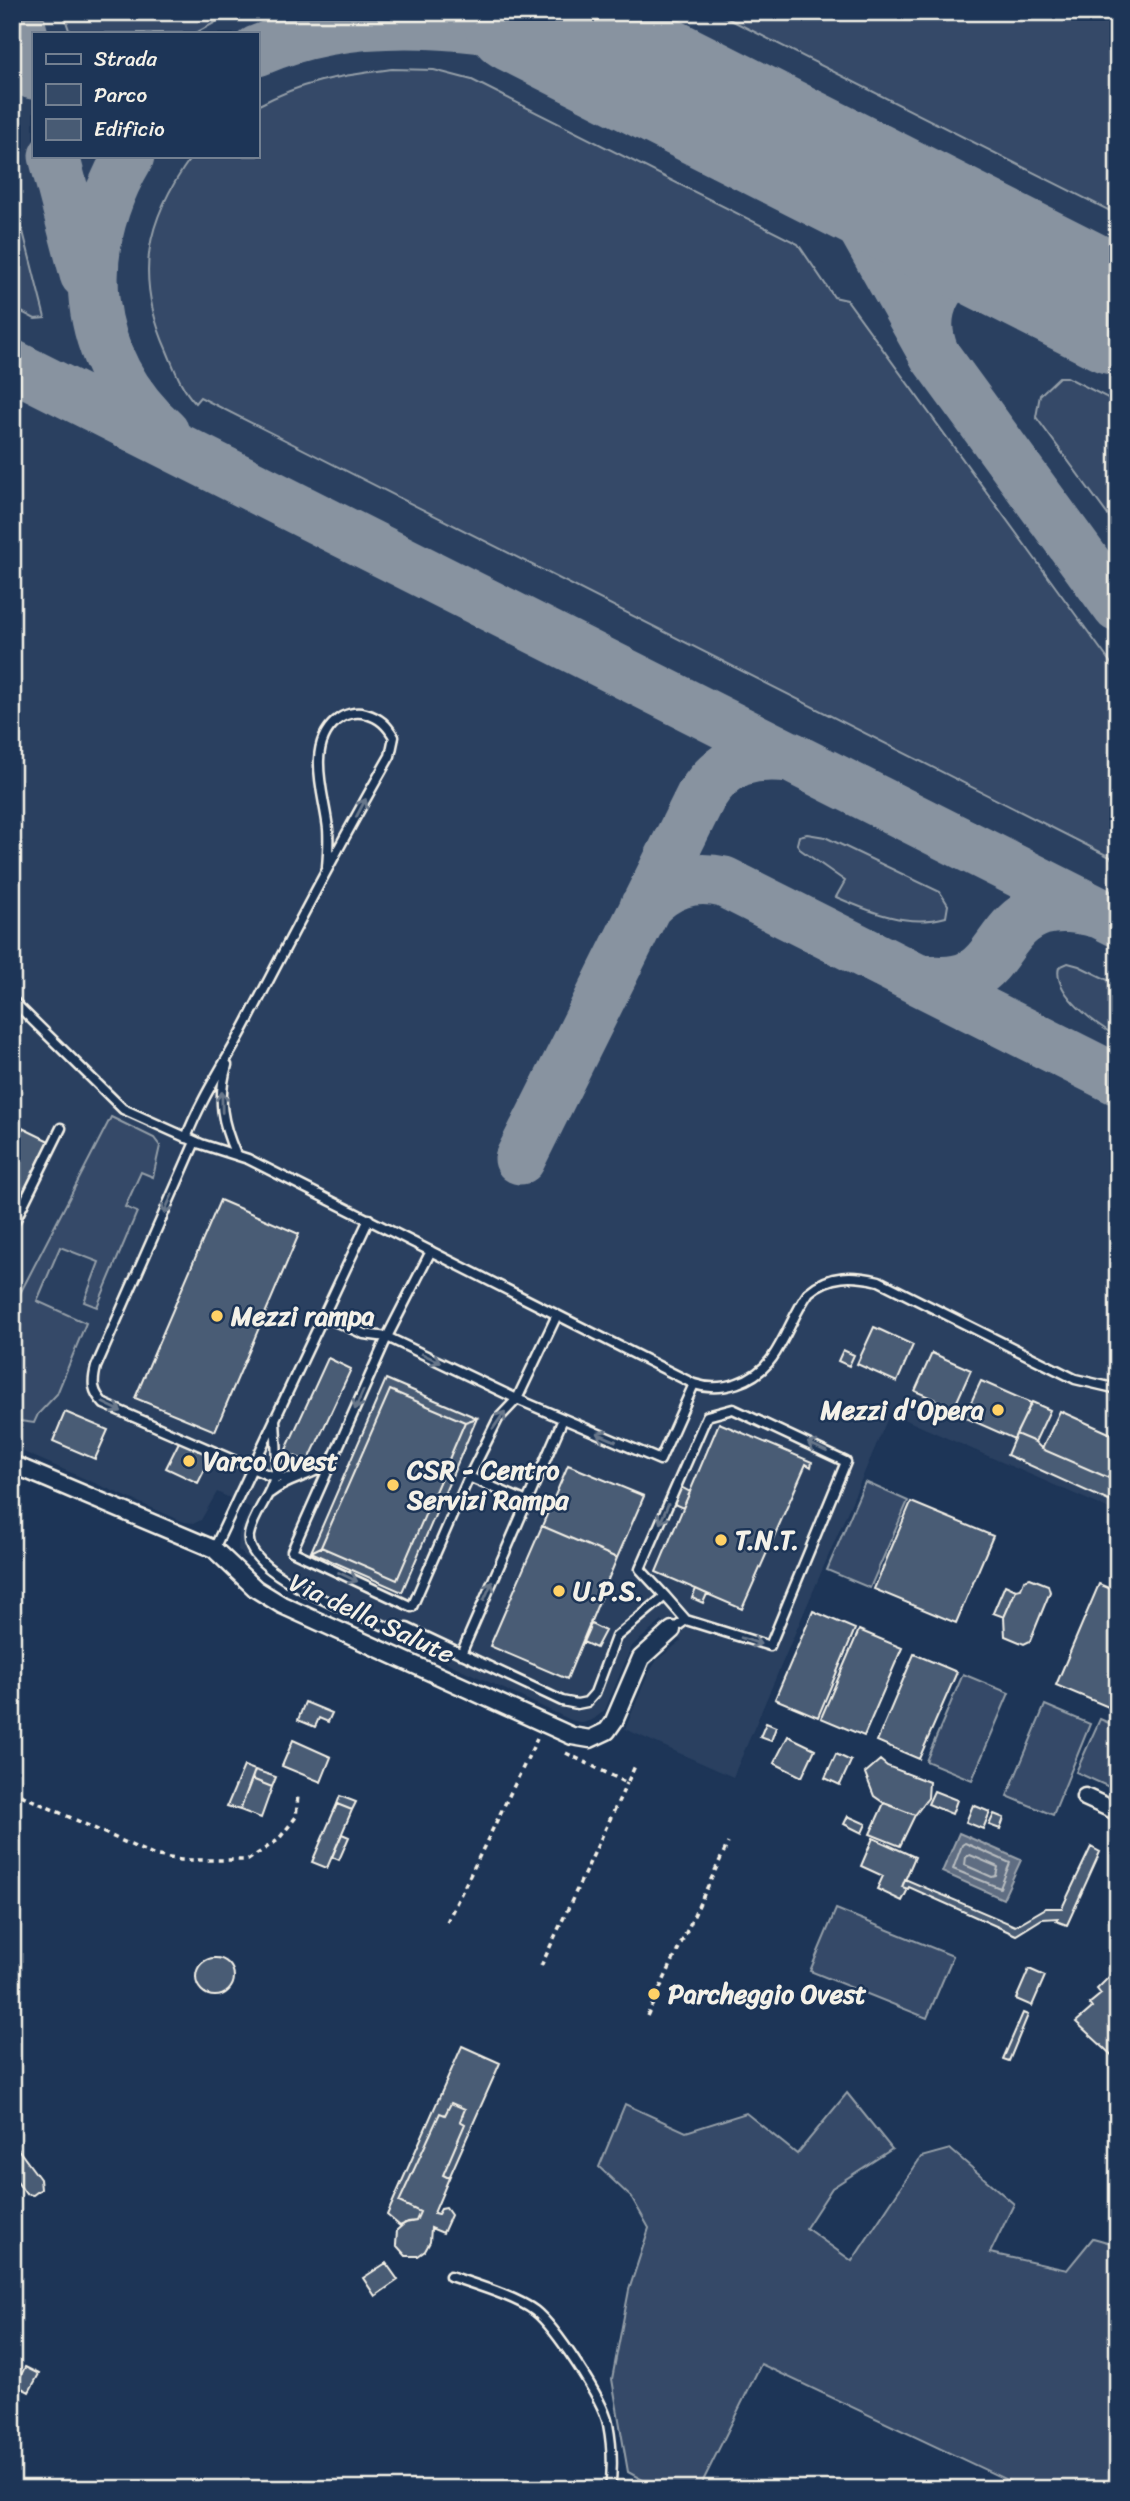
<svg xmlns="http://www.w3.org/2000/svg" width="1130" height="2501" viewBox="0 0 1130 2501" font-family="Sriracha,sans-serif">
<rect width="100%" height="100%" fill="#1d3557"/>
<filter id="ink" filterUnits="userSpaceOnUse"><feTurbulence type="fractalNoise" baseFrequency=".0143" numOctaves="2"/><feDisplacementMap in="SourceGraphic" scale="14" xChannelSelector="R" yChannelSelector="G"/><feConvolveMatrix kernelMatrix="1 2 1 2 8 2 1 2 1" color-interpolation-filters="sRGB"/></filter>
<g filter="url(#ink)">
<!-- built -->
<path fill="#2a4060" fill-rule="evenodd" d="M 12,12 L 1118,12 L 1118,1513 L 890,1413 L 733,1777 L 625,1729 L 648,1674 L 657,1660 L 681,1641 L 662,1621 L 632,1646 L 605,1710 L 594,1719 L 583,1723 L 571,1720 L 279,1585 L 238,1550 L 239,1533 L 251,1508 L 217,1492 L 201,1520 L 195,1523 L 184,1522 L 12,1447 ZM 33,33 L 257,33 L 257,156 L 33,156 Z"/>
<!-- green -->
<path fill="#354a67" stroke="#949ea8" stroke-width="2" d="M 63,12 L 234,12 L 196,33 L 70,33 Z
M 715,12 L 1118,12 L 1118,215 Z
M 392,69 L 434,70 L 472,80 L 798,244 L 834,297 L 847,300 L 1118,673 L 1118,861 L 200,397 L 195,403 C 181,388 175,370 167,351 C 134,277 145,221 192,156 L 257,156 L 257,106 C 305,80 340,76 392,69 Z
M 12,188 L 45,318 L 35,319 L 12,307 Z
M 1059,377 L 1067,377 L 1118,403 L 1118,529 L 1036,417 L 1040,395 Z
M 807,834 L 825,837 L 940,892 L 948,905 L 946,917 C 908,928 871,912 836,897 L 845,881 L 801,850 L 797,844 L 799,836 Z
M 1068,963 L 1079,966 L 1118,985 L 1118,1037 C 1098,1026 1052,993 1059,967 Z
M 111,1117 L 154,1138 L 160,1146 L 153,1177 L 141,1172 L 125,1207 L 137,1212 L 97,1307 L 84,1302 L 99,1262 L 60,1247 L 37,1301 L 86,1323 L 57,1394 L 38,1414 L 34,1423 L 20,1421 L 12,1415 L 12,1309 Z
M 865,1482 L 908,1501 L 870,1588 L 827,1570 Z
M 963,1674 L 1009,1693 L 972,1780 L 926,1761 Z
M 1045,1705 L 1090,1724 L 1053,1815 L 1007,1796 Z
M 1100,1719 L 1118,1727 L 1118,1791 L 1076,1772 Z
M 836,1909 L 953,1956 L 927,2018 L 810,1971 Z
M 847,2093 L 892,2149 L 832,2188 L 806,2228 L 852,2261 L 921,2157 L 950,2149 L 1014,2204 L 990,2253 L 1067,2270 L 1093,2238 L 1118,2245 L 1118,2489 L 1026,2489 L 761,2364 L 699,2489 L 659,2489 L 628,2472 L 612,2379 L 629,2290 L 649,2228 L 632,2198 L 599,2167 L 625,2104 L 686,2132 L 746,2113 L 797,2154 Z"/>
<!-- water -->
<path fill="#5e6d82" stroke="#9aa2ab" stroke-width="2" d="M 959,1833 L 1021,1860 L 1003,1899 L 942,1872 Z"/>
<g fill="none" stroke-linecap="round" stroke-linejoin="round">
<!-- shore -->
<path stroke="#b8bcbf" stroke-width="2" d="M 965,1843 L 1010,1863 L 1000,1888 L 953,1869 L 962,1845 Z
M 970,1855 L 998,1867 L 996,1876 L 992,1877 L 965,1865 L 966,1857 Z"/>
<!-- taxiway -->
<path stroke="#8893a0" stroke-width="51" d="M 17,12 L 33,74
M 257,51 C 363,5 481,25 590,45
M 54,156 L 85,274
M 129,156 C 73,250 81,358 164,433
M 820,160 L 833,174 L 935,356 L 1118,607
M 934,354 C 907,290 973,236 1032,269
M 12,365 L 1118,922
M 645,907 C 667,883 692,875 724,882 L 1118,1080
M 918,979 C 1004,995 987,928 1042,910 C 1061,905 1078,908 1096,912
M 520,1159 L 701,796 C 725,759 749,753 791,757"/>
<!-- runway -->
<path stroke="#8893a0" stroke-width="126" d="M 525,12 L 1118,312"/>
</g>
<!-- building -->
<path fill="#485b74" stroke="#f4f1e8" stroke-width="2" d="M 12,1123 L 49,1141 L 12,1214 Z
M 220,1200 L 299,1234 L 215,1431 L 135,1398 Z
M 874,1327 L 913,1345 L 897,1382 L 857,1364 Z
M 843,1350 L 854,1355 L 849,1366 L 838,1361 Z
M 932,1353 L 971,1370 L 954,1408 L 915,1391 Z
M 328,1358 L 351,1369 L 308,1462 L 285,1452 Z
M 386,1379 L 477,1418 L 465,1422 L 390,1390 L 321,1547 L 311,1552 Z
M 981,1381 L 1031,1403 L 1014,1439 L 964,1417 Z
M 390,1390 L 465,1422 L 397,1580 L 321,1547 Z
M 1032,1402 L 1050,1410 L 1035,1442 L 1016,1434 Z
M 1060,1411 L 1118,1437 L 1118,1482 L 1042,1449 Z
M 65,1412 L 108,1430 L 95,1459 L 53,1441 Z
M 477,1418 L 402,1592 L 311,1552 L 321,1547 L 397,1580 L 465,1422 Z
M 719,1423 L 812,1462 L 811,1467 L 806,1464 L 742,1609 L 656,1572 Z
M 1016,1434 L 1035,1442 L 1042,1449 L 1118,1482 L 1118,1491 L 1113,1503 L 1007,1455 Z
M 180,1440 L 212,1455 L 198,1483 L 166,1468 Z
M 568,1465 L 644,1496 L 617,1558 L 542,1526 Z
M 681,1487 L 690,1492 L 683,1508 L 674,1504 Z
M 911,1502 L 993,1536 L 956,1623 L 874,1589 Z
M 542,1526 L 617,1558 L 567,1679 L 490,1646 Z
M 1030,1578 L 1048,1585 L 1050,1592 L 1030,1641 L 1024,1644 L 1005,1636 L 1004,1617 L 1016,1590 L 1021,1589 L 1024,1580 Z
M 1099,1584 L 1118,1592 L 1118,1711 L 1056,1685 Z
M 1005,1585 L 1016,1590 L 1004,1617 L 993,1613 Z
M 696,1589 L 707,1594 L 703,1603 L 692,1598 Z
M 813,1611 L 855,1629 L 818,1717 L 775,1699 Z
M 591,1624 L 605,1631 L 596,1648 L 583,1642 Z
M 859,1630 L 902,1648 L 864,1736 L 821,1718 Z
M 914,1654 L 957,1672 L 919,1759 L 877,1741 Z
M 305,1702 L 332,1713 L 328,1722 L 319,1718 L 315,1727 L 298,1720 Z
M 766,1723 L 776,1727 L 771,1741 L 760,1737 Z
M 788,1736 L 815,1749 L 802,1777 L 774,1763 Z
M 293,1740 L 331,1757 L 321,1782 L 282,1766 Z
M 836,1754 L 851,1761 L 840,1785 L 825,1778 Z
M 880,1760 L 887,1766 L 929,1782 L 928,1798 L 915,1815 L 884,1803 L 874,1796 L 865,1773 Z
M 244,1766 L 255,1770 L 240,1810 L 227,1806 Z
M 255,1770 L 276,1777 L 272,1787 L 252,1779 Z
M 252,1779 L 272,1787 L 261,1818 L 240,1810 Z
M 934,1791 L 957,1800 L 952,1814 L 928,1804 Z
M 340,1796 L 356,1802 L 352,1810 L 337,1804 Z
M 884,1803 L 915,1815 L 900,1846 L 870,1834 Z
M 337,1804 L 352,1810 L 327,1868 L 312,1862 Z
M 973,1805 L 990,1812 L 983,1829 L 966,1822 Z
M 994,1814 L 1004,1818 L 1000,1829 L 989,1825 Z
M 848,1816 L 866,1824 L 862,1833 L 844,1824 Z
M 342,1834 L 349,1837 L 339,1860 L 332,1857 Z
M 873,1838 L 915,1857 L 902,1887 L 908,1889 L 902,1901 L 877,1889 L 883,1876 L 861,1866 Z
M 1091,1847 L 1100,1852 L 1067,1925 L 1056,1921 L 1058,1918 L 1042,1919 L 1016,1935 L 909,1887 L 908,1889 L 902,1887 L 905,1879 L 1015,1926 L 1046,1908 L 1062,1908 Z
M196 1977a19 19 0 1 1 38 0a19 19 0 1 1-38 0Z
M 1029,1969 L 1045,1976 L 1032,2006 L 1016,1999 Z
M 1109,1977 L 1118,1988 L 1115,1992 L 1118,1995 L 1118,2061 L 1076,2022 L 1092,2008 L 1089,2004 L 1101,1994 L 1097,1989 Z
M 1023,2013 L 1028,2015 L 1009,2061 L 1003,2059 Z
M 462,2046 L 500,2063 L 449,2178 L 443,2175 L 465,2124 L 460,2121 L 465,2109 L 451,2103 L 445,2115 L 440,2113 L 399,2202 L 420,2212 L 416,2221 L 408,2222 L 400,2226 L 387,2215 Z
M 451,2103 L 465,2109 L 460,2121 L 465,2124 L 443,2175 L 449,2178 L 434,2213 L 438,2214 L 441,2209 L 446,2208 L 451,2215 L 443,2233 L 431,2228 L 430,2242 L 425,2251 L 418,2256 L 406,2256 L 396,2245 L 397,2230 L 405,2223 L 416,2221 L 420,2212 L 399,2202 L 440,2113 L 445,2115 Z
M 12,2141 L 40,2179 L 41,2189 L 33,2195 L 26,2194 L 12,2175 Z
M 386,2263 L 398,2280 L 375,2296 L 363,2278 Z
M 25,2367 L 39,2374 L 29,2392 L 12,2383 L 12,2371 L 21,2375 Z"/>
<g fill="none" stroke-linecap="round" stroke-linejoin="round">
<!-- lane casing -->
<g stroke="#f4f1e8" stroke-width="13">
<path id="lane" d="M 12,1000 L 123,1109 L 201,1144 L 248,1159 L 694,1384 C 721,1393 755,1382 772,1358 C 786,1338 794,1313 809,1292 C 830,1274 853,1275 879,1281 L 1075,1379 L 1118,1389
M 227,1065 C 217,1099 222,1123 236,1155
M 186,1138 C 202,1096 228,1059 248,1020 C 294,931 340,843 390,756 L 394,737 C 387,725 380,718 366,714 C 356,711 344,714 336,721 C 305,747 325,797 328,829 C 329,842 328,855 327,867
M 195,1142 L 96,1367 C 92,1383 92,1391 104,1404 L 268,1475 L 285,1478 L 295,1477
M 12,1227 L 61,1128
M 431,1251 L 387,1337 L 292,1551 L 412,1607 L 469,1477 L 498,1419 L 517,1399 L 557,1315
M 323,1316 L 364,1334 L 387,1337 L 517,1399 L 660,1460 L 694,1384
M 275,1417 C 275,1435 279,1458 275,1476 C 271,1496 253,1514 249,1535 C 243,1574 360,1615 390,1628 L 407,1628 L 562,1701 L 577,1704 L 587,1702 L 595,1693 L 616,1637 L 665,1596 L 686,1620 L 672,1630
M 469,1477 L 527,1502
M 270,1493 C 288,1478 310,1477 329,1463
M 214,1549 L 369,1219
M 665,1596 L 640,1569 L 707,1416 L 733,1409 L 846,1462 L 770,1646 L 686,1620
M 461,1654 L 563,1419
M 450,2276 C 473,2284 517,2297 535,2311 C 555,2327 603,2399 608,2424 C 612,2445 613,2468 610,2489"/>
</g>
<!-- street casing -->
<g stroke="#f4f1e8" stroke-width="21">
<path id="street" d="M 12,1464 L 214,1549 L 256,1589 L 282,1605 L 572,1736 L 590,1739 L 607,1731 L 614,1721 L 641,1658 L 672,1630
M 1085,1797 L 1118,1812"/>
</g>
<!-- path -->
<path stroke="#f4f1e8" stroke-width="3.5" stroke-dasharray="5 5" stroke-linecap="butt" d="M 566,1753 L 627,1783 L 636,1764
M 12,1791 L 153,1855 L 181,1860 L 248,1860 L 278,1840 L 296,1817 L 298,1795
M 447,1922 L 537,1739
M 541,1966 L 627,1783
M 647,2016 L 728,1843"/>
<!-- lane -->
<use href="#lane" stroke="#1d3557" stroke-width="8"/>
<!-- street -->
<use href="#street" stroke="#1d3557" stroke-width="16"/>
</g>
<!-- one-way arrows -->
<defs><path id="oneway-shaft" d="M-6 0H5M1.5-3L5.5 0L1.5 3" fill="none" stroke-width="1.6" stroke-linecap="round" stroke-linejoin="round" transform="scale(1.75)"/></defs>
<g stroke="#68778a">
<use href="#oneway-shaft" transform="translate(361 808) rotate(-62)"/>
<use href="#oneway-shaft" transform="translate(222 1102) rotate(-91)"/>
<use href="#oneway-shaft" transform="translate(168 1204) rotate(114)"/>
<use href="#oneway-shaft" transform="translate(431 1358) rotate(25)"/>
<use href="#oneway-shaft" transform="translate(359 1400) rotate(114)"/>
<use href="#oneway-shaft" transform="translate(112 1407) rotate(26)"/>
<use href="#oneway-shaft" transform="translate(499 1420) rotate(-55)"/>
<use href="#oneway-shaft" transform="translate(606 1437) rotate(-157)"/>
<use href="#oneway-shaft" transform="translate(817 1447) rotate(-154)"/>
<use href="#oneway-shaft" transform="translate(664 1514) rotate(113)"/>
<use href="#oneway-shaft" transform="translate(348 1577) rotate(25)"/>
<use href="#oneway-shaft" transform="translate(488 1591) rotate(-66)"/>
<use href="#oneway-shaft" transform="translate(751 1641) rotate(18)"/>
</g>
</g>
<!-- markers -->
<g fill="#ffd166" stroke="#1d3557" stroke-width="2.5">
<circle cx="217" cy="1316" r="7"/>
<circle cx="998" cy="1410" r="7"/>
<circle cx="189" cy="1461" r="7"/>
<circle cx="393" cy="1485" r="7"/>
<circle cx="721" cy="1540" r="7"/>
<circle cx="559" cy="1591" r="7"/>
<circle cx="654" cy="1994" r="7"/>
</g>
<g text-anchor="middle" dominant-baseline="central" stroke-width="5" stroke-linejoin="round" paint-order="stroke">
<!-- poi labels -->
<g font-size="26" font-weight="bold" fill="#f4f1e8" stroke="#1d3557" text-anchor="start">
<text x="231" y="1316">Mezzi rampa</text>
<text x="984" y="1410" text-anchor="end">Mezzi d'Opera</text>
<text x="203" y="1461">Varco Ovest</text>
<text x="407" y="1470">CSR - Centro<tspan x="407" dy="30">Servizi Rampa</tspan></text>
<text x="735" y="1540">T.N.T.</text>
<text x="573" y="1591">U.P.S.</text>
<text x="668" y="1994">Parcheggio Ovest</text>
</g>
<!-- street labels -->
<g font-size="26" fill="#f4f1e8" stroke="#1d3557">
<text transform="translate(372 1618) rotate(25)">Via della Salute</text>
</g>
</g>
<!-- margin -->
<rect width="1130" height="2501" fill="none" stroke="#1d3557" stroke-width="42"/>
<rect x="21" y="21" width="1088" height="2459" fill="none" stroke="#f4f1e8" stroke-width="2.5" filter="url(#ink)"/>
<!-- legend -->
<rect x="32" y="32" width="228" height="126" fill="#1d3557" stroke="#738091" stroke-width="2"/>
<rect x="46" y="54" width="35" height="10" fill="#1d3557" stroke="#738091" stroke-width="2"/>
<text x="94" y="66" font-size="21" fill="#f4f1e8">Strada</text>
<rect x="46" y="84" width="35" height="21" fill="#354a67" stroke="#738091" stroke-width="2"/>
<text x="94" y="102" font-size="21" fill="#f4f1e8">Parco</text>
<rect x="46" y="119" width="35" height="21" fill="#485b74" stroke="#738091" stroke-width="2"/>
<text x="94" y="136" font-size="21" fill="#f4f1e8">Edificio</text>
</svg>
